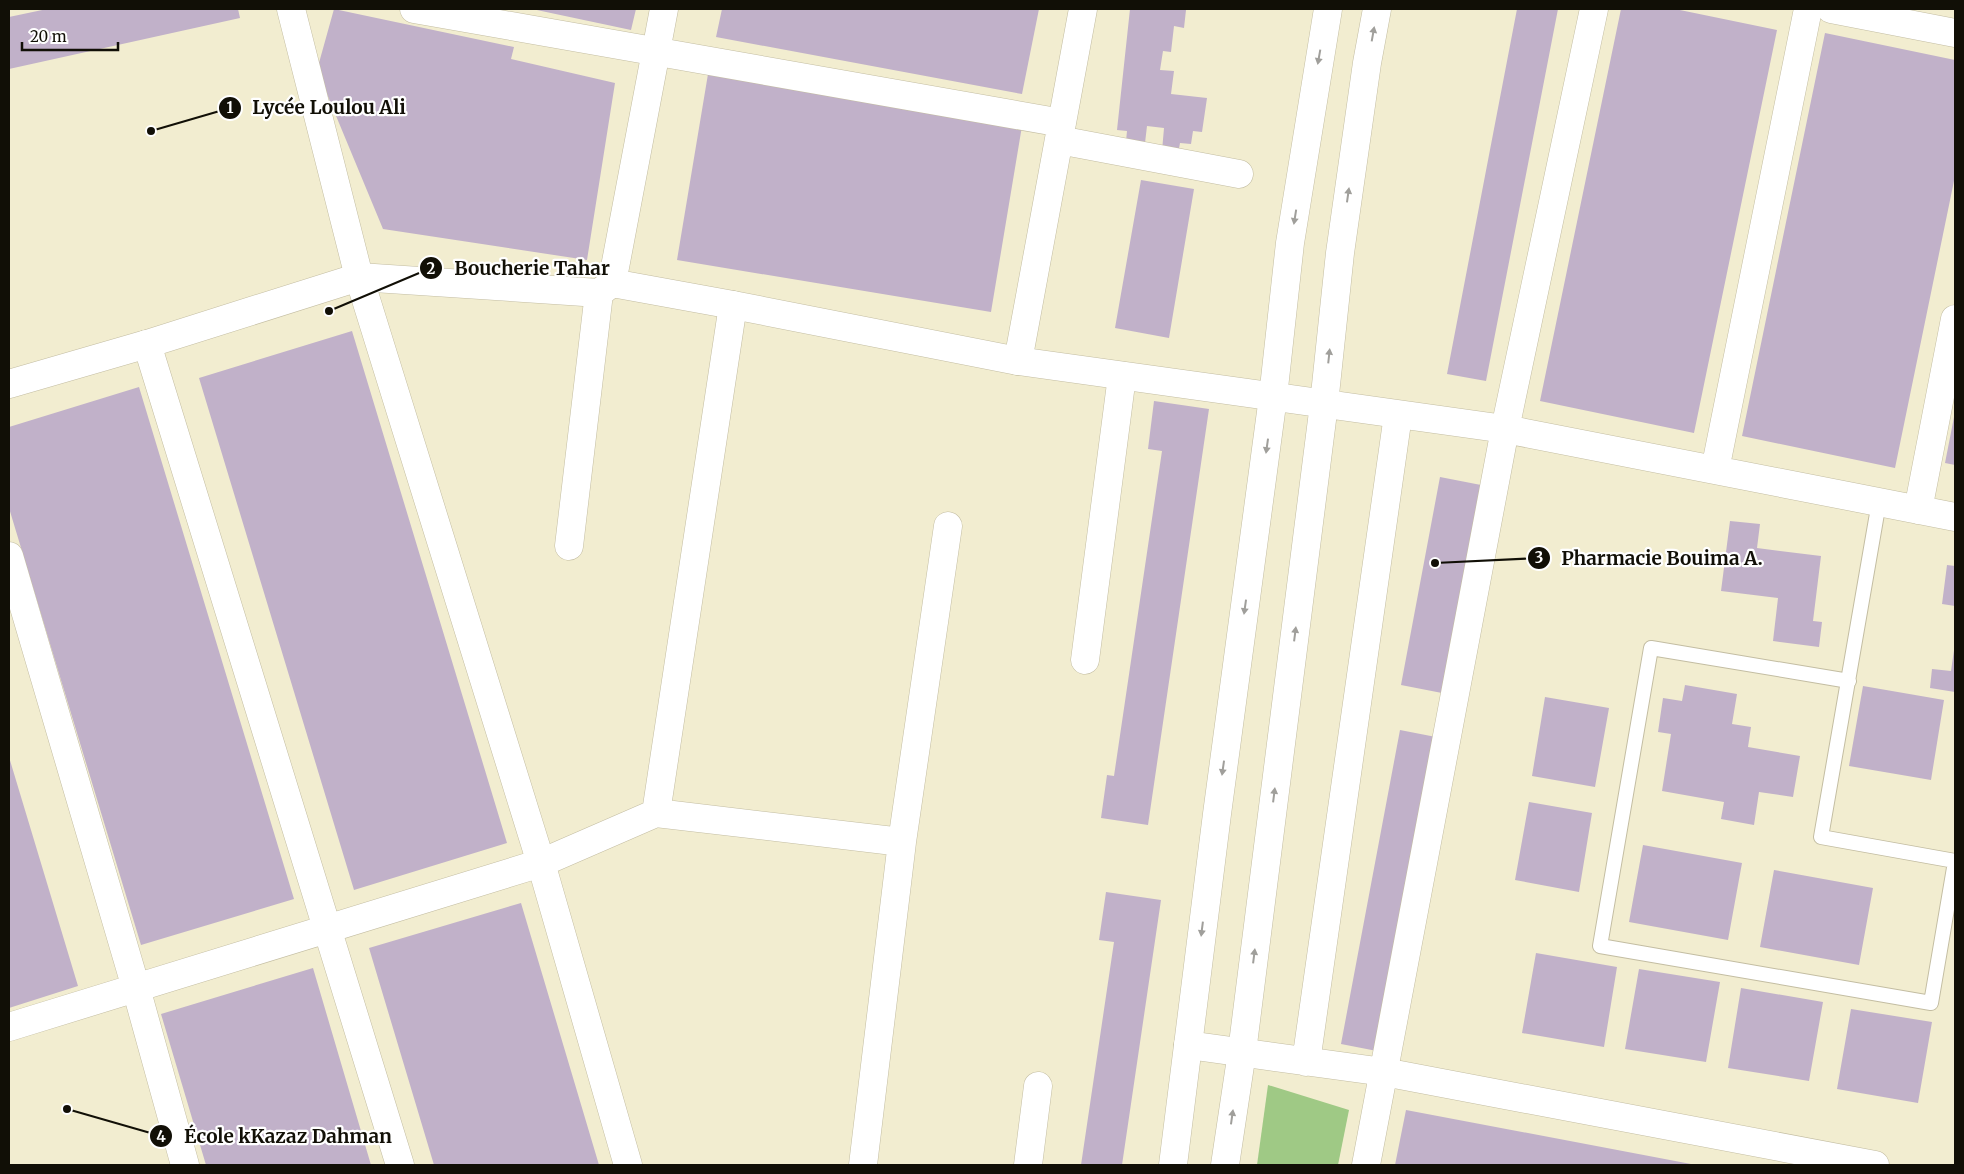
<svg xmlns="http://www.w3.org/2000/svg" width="1964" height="1174" viewBox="0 0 1964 1174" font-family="Merriweather,serif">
<rect width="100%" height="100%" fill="#f2edd0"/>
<!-- green -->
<path fill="#9fc985" d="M 1268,1085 L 1349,1110 L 1338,1165 L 1257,1165 Z"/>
<!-- building -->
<path fill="#c1b1c9" d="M 47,9 L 238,9 L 240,18 L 9,69 L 9,17 Z
M 334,9 L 514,47 L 511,59 L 615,83 L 587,260 L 383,229 L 317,70 Z
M 532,9 L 636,9 L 631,30 Z
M 722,9 L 1039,9 L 1022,94 L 716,37 Z
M 1130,9 L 1179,9 L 1186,10 L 1184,28 L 1174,26 L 1171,52 L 1163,51 L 1160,70 L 1174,71 L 1171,94 L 1207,98 L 1202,132 L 1193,131 L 1191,144 L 1180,143 L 1178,154 L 1162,151 L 1164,128 L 1147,126 L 1145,143 L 1126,141 L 1127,131 L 1117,130 Z
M 1517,9 L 1558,9 L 1486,381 L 1447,374 Z
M 1621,9 L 1675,9 L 1777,30 L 1694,433 L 1540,401 Z
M 1825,33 L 1955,60 L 1955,176 L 1895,468 L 1742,436 Z
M 709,68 L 1023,120 L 991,312 L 677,260 Z
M 1141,180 L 1194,189 L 1169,338 L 1115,328 Z
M 352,331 L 507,843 L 354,890 L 199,378 Z
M 139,387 L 294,899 L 141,945 L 9,508 L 9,427 Z
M 1154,401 L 1209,409 L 1148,825 L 1101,818 L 1107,775 L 1114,776 L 1162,451 L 1148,449 Z
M 1954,417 L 1955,417 L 1955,465 L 1945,463 Z
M 1440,477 L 1481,485 L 1442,693 L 1401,685 Z
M 1730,521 L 1760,524 L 1757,548 L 1821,556 L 1813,621 L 1822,622 L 1819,647 L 1773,641 L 1778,598 L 1721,591 Z
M 1947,565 L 1955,566 L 1955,606 L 1942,604 Z
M 1954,650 L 1955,692 L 1930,688 L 1932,669 L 1951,671 Z
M 1685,685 L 1737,694 L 1732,724 L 1751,727 L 1748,747 L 1800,756 L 1793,797 L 1759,792 L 1754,825 L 1721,819 L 1724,802 L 1662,791 L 1671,734 L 1658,732 L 1663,698 L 1682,701 Z
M 1863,686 L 1944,700 L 1931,780 L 1849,766 Z
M 1545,697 L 1609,708 L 1595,787 L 1532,776 Z
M 1400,730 L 1441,738 L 1382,1052 L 1341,1044 Z
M 9,757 L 78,986 L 9,1008 Z
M 1529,802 L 1592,813 L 1579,892 L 1515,880 Z
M 1643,845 L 1742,863 L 1728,940 L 1629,922 Z
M 1774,870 L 1873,888 L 1859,965 L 1760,947 Z
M 1106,892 L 1161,900 L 1122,1165 L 1081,1165 L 1114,942 L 1099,940 Z
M 521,903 L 599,1165 L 434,1165 L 369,948 Z
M 1536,953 L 1617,967 L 1604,1047 L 1522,1033 Z
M 313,968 L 371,1165 L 206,1165 L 161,1014 Z
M 1639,969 L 1720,982 L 1706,1062 L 1625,1049 Z
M 1741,988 L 1823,1002 L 1809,1081 L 1728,1068 Z
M 1851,1009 L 1932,1022 L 1918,1103 L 1837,1089 Z
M 1406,1110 L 1691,1164 L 1691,1165 L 1395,1165 Z"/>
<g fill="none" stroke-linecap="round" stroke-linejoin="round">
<!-- lane casing -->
<g stroke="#c3bda2" stroke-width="16">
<path id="lane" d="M 1879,502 L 1821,837 L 1955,861
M 1849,681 L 1651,648 L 1600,946 L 1931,1003 L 1955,862"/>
</g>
<!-- street casing -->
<g stroke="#c3bda2" stroke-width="29">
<path id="street" d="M 291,9 L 359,277 L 541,863 L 628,1165
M 414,9 L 1062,123
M 1831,9 L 1955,33
M 1059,140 L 1239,174
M 147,344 L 400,1165
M 1018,361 L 1083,9
M 1505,429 L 1955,517
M 1715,470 L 1808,9
M 1918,510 L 1955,319
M 569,546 L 599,293
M 9,556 L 136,988 L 185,1165
M 1085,660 L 1122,376
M 656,813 L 733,305
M 9,1027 L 541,863 L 656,813 L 902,842
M 1188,1045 L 1384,1072 L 1875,1165
M 1306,1062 L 1398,415
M 863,1165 L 902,842 L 948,526
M 1028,1165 L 1038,1086
M 1366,1165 L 1505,429 L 1594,9"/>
</g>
<!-- secondary casing -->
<g stroke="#c3bda2" stroke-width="29">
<path id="secondary" d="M 612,283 L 664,9
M 9,384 L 147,344 L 359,277 L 599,293 L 612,283 L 733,305 L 1018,361 L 1505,429
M 1173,1165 L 1217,814 L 1273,397 L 1290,243 L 1328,9
M 1225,1165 L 1242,1052 L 1324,404 L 1340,253 L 1367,63 L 1377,9"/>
</g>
<!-- lane -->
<use href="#lane" stroke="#fff" stroke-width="14"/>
<!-- street -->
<use href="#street" stroke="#fff" stroke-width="28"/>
<!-- secondary -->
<use href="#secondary" stroke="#fff" stroke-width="28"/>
</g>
<!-- one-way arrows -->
<defs><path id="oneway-solid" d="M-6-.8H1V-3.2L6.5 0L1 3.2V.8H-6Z" transform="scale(1.25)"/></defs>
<g fill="#a09f9b">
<use href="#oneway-solid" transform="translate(1373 34) rotate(-80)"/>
<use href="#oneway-solid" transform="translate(1319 57) rotate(100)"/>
<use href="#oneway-solid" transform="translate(1348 195) rotate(-82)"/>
<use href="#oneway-solid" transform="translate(1295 217) rotate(99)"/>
<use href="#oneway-solid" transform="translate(1329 356) rotate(-84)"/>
<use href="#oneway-solid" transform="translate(1267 446) rotate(98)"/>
<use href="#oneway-solid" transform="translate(1245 607) rotate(98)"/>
<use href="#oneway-solid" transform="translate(1295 634) rotate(-83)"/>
<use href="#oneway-solid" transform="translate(1223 768) rotate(98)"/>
<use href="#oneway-solid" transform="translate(1274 795) rotate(-83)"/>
<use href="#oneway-solid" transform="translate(1202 929) rotate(97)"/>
<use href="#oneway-solid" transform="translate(1254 956) rotate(-83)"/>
<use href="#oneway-solid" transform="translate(1232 1117) rotate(-82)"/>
</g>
<!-- callouts -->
<path fill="none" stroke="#110f06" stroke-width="2" d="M151 131L230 108M329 311L431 268M1435 563L1539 558M67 1109L161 1136"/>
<g fill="#110f06" stroke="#fff" stroke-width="2">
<circle cx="151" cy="131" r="5"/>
<circle cx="329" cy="311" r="5"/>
<circle cx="1435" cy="563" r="5"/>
<circle cx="67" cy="1109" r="5"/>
<circle cx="230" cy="108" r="12"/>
<circle cx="431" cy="268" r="12"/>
<circle cx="1539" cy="558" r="12"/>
<circle cx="161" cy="1136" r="12"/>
</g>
<g font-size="15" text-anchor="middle" font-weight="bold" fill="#fff">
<text x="230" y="113">1</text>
<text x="431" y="274">2</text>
<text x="1539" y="563">3</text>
<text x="161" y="1142">4</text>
</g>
<g font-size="19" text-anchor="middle" font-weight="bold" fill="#110f06" stroke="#fff" stroke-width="4.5" stroke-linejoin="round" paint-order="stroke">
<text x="329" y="114">Lycée Loulou Ali</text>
<text x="532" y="275">Boucherie Tahar</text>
<text x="1662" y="565">Pharmacie Bouima A.</text>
<text x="288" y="1143">École kKazaz Dahman</text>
</g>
<!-- border -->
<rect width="1964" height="1174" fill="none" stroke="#110f06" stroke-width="20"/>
<!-- scale -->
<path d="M22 42v8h96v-8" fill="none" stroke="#110f06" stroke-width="2.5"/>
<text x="30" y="42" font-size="15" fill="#110f06" stroke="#ffffff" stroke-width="4" paint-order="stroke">20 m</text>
</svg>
